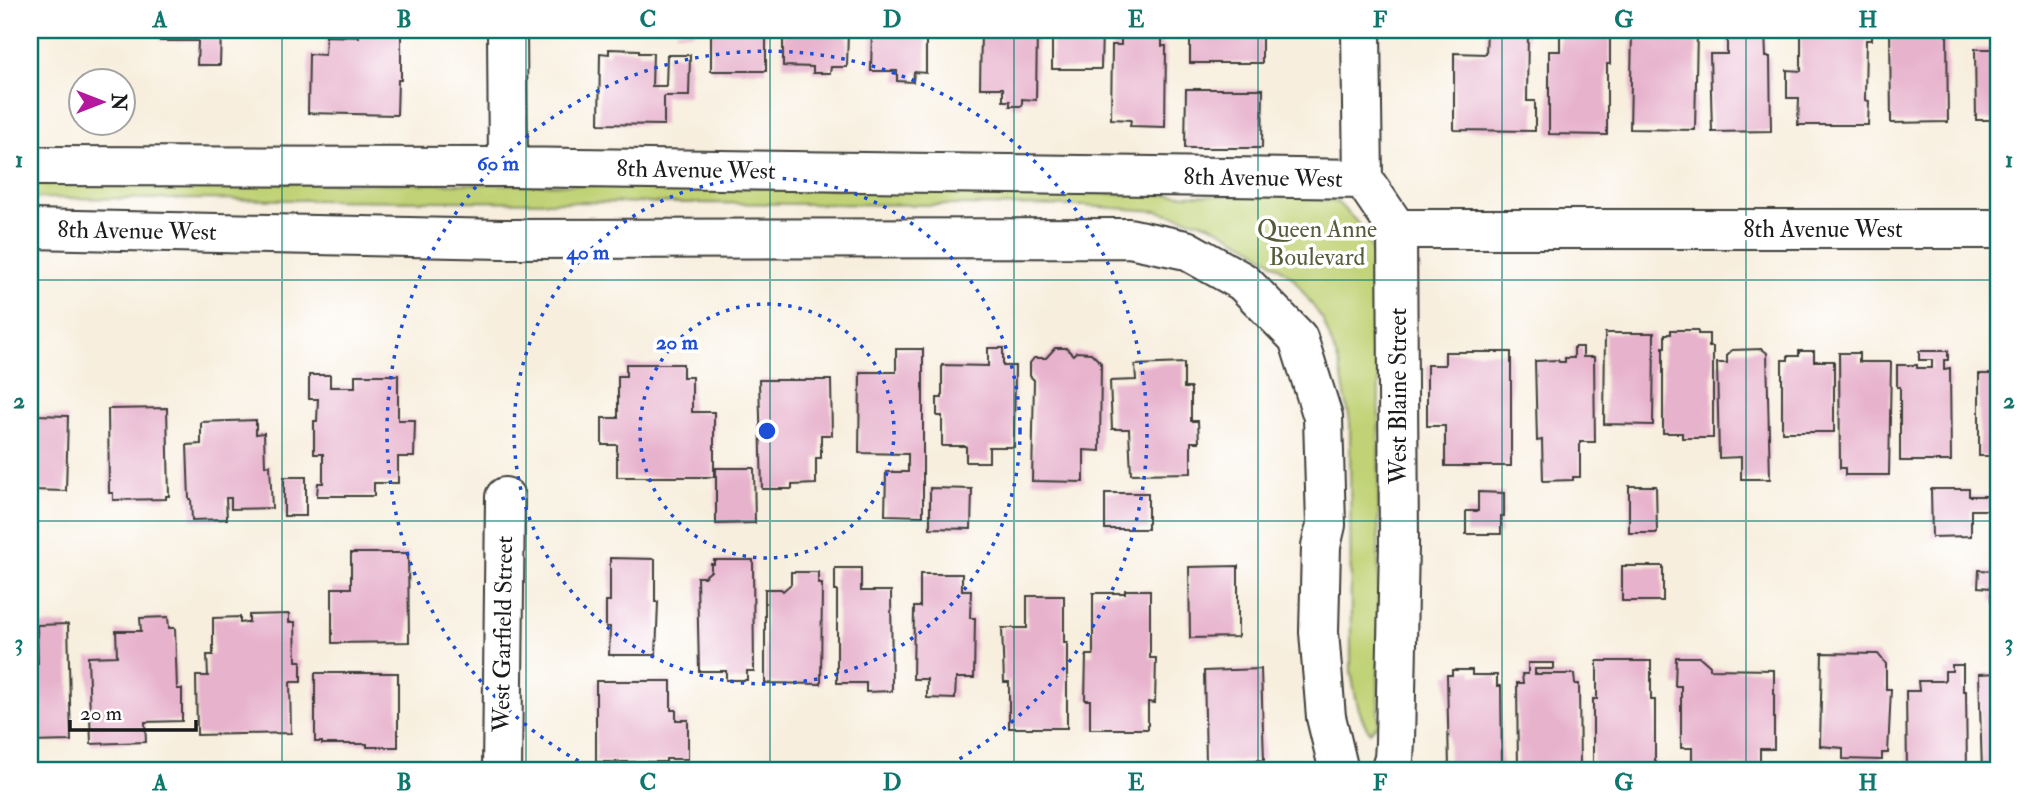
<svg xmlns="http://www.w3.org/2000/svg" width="2028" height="801" viewBox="0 0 2028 801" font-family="'IM FELL Double Pica',serif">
<rect width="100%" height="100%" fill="#fff"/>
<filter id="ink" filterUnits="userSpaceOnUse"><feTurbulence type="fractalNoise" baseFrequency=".0143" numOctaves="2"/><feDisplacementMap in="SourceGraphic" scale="14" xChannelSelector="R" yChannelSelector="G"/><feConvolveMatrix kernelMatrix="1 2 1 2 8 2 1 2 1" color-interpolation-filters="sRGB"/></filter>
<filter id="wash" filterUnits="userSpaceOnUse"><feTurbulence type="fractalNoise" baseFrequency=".00686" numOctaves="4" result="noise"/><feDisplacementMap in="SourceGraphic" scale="28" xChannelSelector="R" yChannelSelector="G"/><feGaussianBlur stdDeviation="1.57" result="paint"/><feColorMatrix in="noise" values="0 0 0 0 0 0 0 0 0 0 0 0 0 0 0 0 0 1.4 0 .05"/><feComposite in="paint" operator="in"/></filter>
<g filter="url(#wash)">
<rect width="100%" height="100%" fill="#f7eedd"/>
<!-- green -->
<path fill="#c0d275" stroke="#6e7748" stroke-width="2" d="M 30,181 L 659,185 L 1309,197 L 1337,202 L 1364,229 L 1379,270 L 1378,724 L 1370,732 C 1358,718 1354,688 1351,671 L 1350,422 L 1340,367 L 1323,320 L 1293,278 L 1252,247 L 1209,224 L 1157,211 L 1085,206 L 30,198 Z"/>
<g id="blocks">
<!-- building -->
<path fill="#e7b2cc" d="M 160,30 L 221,30 L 220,65 L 197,65 L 198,41 L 160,41 Z
M 676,30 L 694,30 L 694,33 L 676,33 Z
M 711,30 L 766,30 L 766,71 L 711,71 Z
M 783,30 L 848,30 L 847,67 L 831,67 L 830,73 L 813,73 L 813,67 L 783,66 Z
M 872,30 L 926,30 L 926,73 L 914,72 L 913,82 L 897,81 L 897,71 L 871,71 Z
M 981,30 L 1037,30 L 1036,100 L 1022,99 L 1022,106 L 1010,106 L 1010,101 L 1003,101 L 1003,88 L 980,88 Z
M 1052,30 L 1102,30 L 1101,69 L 1052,69 Z
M 1121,30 L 1162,30 L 1162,46 L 1166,46 L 1165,127 L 1130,126 L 1131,120 L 1111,119 L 1112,45 L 1121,45 Z
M 1180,30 L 1262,30 L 1262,63 L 1190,63 L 1190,38 L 1180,38 Z
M 1487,30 L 1528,30 L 1527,101 L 1535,101 L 1535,131 L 1454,130 L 1454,53 L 1486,54 Z
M 1560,30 L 1615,30 L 1610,38 L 1610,64 L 1607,64 L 1607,135 L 1549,134 L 1549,51 L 1560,51 Z
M 1647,30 L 1697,30 L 1695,130 L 1630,129 L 1632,31 L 1647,31 Z
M 1727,30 L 1765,30 L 1766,57 L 1770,57 L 1771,131 L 1712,132 L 1710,54 L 1727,54 Z
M 1835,30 L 1872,30 L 1872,40 L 1866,40 L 1865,100 L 1869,101 L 1868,125 L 1798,125 L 1799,98 L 1787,98 L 1787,70 L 1801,71 L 1801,31 L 1835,32 Z
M 1890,30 L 1947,30 L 1948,122 L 1891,123 Z
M 359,33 L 401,34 L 401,80 L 398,80 L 397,115 L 308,113 L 309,54 L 325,55 L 326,36 L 359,37 Z
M 1993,38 L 1998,38 L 1998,120 L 1976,120 L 1975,49 L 1993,49 Z
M 609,49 L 639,50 L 639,53 L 653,53 L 652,86 L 666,86 L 667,55 L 690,55 L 689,96 L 664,96 L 664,125 L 599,124 L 600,53 L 609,54 Z
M 1186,89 L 1263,89 L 1262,148 L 1185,148 Z
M 1671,330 L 1698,330 L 1698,334 L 1709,334 L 1709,347 L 1713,347 L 1713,438 L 1682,438 L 1682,433 L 1663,433 L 1663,347 L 1665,347 L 1665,334 L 1671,334 Z
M 1605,333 L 1654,333 L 1653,425 L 1604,424 Z
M 1574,347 L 1583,347 L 1583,357 L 1594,357 L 1595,442 L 1580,442 L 1580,477 L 1573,477 L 1573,480 L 1543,481 L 1542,440 L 1537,441 L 1535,361 L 1558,360 L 1559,362 L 1565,362 L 1565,358 L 1574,358 Z
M 988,348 L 1003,348 L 1003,366 L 1015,366 L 1014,447 L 989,447 L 989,462 L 966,462 L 966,446 L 942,446 L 942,416 L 937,416 L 937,398 L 942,398 L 942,365 L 988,366 Z
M 1055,348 L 1066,348 L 1073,355 L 1076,352 L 1091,353 L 1101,363 L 1100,451 L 1084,450 L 1084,482 L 1032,481 L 1034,380 L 1030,376 L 1030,363 L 1034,358 L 1046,358 Z
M 896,349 L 923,349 L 923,516 L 885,515 L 886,472 L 908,472 L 908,454 L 859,453 L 860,372 L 896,372 Z
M 1762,349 L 1767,353 L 1770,479 L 1741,479 L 1741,457 L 1719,458 L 1717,363 L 1727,363 L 1727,355 L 1732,350 Z
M 1799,351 L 1814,351 L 1814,361 L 1834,361 L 1834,432 L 1782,432 L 1782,360 L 1788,360 L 1788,356 L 1799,356 Z
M 1919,351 L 1948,351 L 1948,360 L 1944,360 L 1944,369 L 1950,368 L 1951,461 L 1900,461 L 1900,387 L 1897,387 L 1897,365 L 1917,365 L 1917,368 L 1932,368 L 1932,360 L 1919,360 Z
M 1445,352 L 1511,352 L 1511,466 L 1445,466 L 1445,426 L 1427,426 L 1427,365 L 1445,365 Z
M 1839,353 L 1859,353 L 1859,362 L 1891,362 L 1889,475 L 1845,475 L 1845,468 L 1840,468 Z
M 1184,363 L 1184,388 L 1191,388 L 1191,421 L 1198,421 L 1199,442 L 1191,442 L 1191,473 L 1131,474 L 1129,429 L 1112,429 L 1110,381 L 1136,380 L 1135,365 Z
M 626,364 L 683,364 L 683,377 L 692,377 L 692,412 L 714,412 L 714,477 L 617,477 L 617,445 L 602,445 L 602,418 L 618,418 L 618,376 L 626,376 Z
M 1979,374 L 1998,374 L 1998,456 L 1979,456 Z
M 309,375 L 330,375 L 330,387 L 355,387 L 355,375 L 398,375 L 398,420 L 415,420 L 414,457 L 398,457 L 398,483 L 374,483 L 374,496 L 317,496 L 318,483 L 323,483 L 323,454 L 314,454 L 314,421 L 317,421 L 318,399 L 309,399 Z
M 759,380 L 831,380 L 832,435 L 821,435 L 821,458 L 816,458 L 816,484 L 792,485 L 792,489 L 762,489 Z
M 167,408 L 169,496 L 166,496 L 166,499 L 113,500 L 113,493 L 109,493 L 108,409 Z
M 30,412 L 38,412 L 38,415 L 68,416 L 66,491 L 30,490 Z
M 256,420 L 256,434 L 264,433 L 265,466 L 270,465 L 272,508 L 231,509 L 231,498 L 226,498 L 227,519 L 192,520 L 191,499 L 189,499 L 187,445 L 201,444 L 201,422 Z
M 716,468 L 754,468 L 755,523 L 716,524 Z
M 284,477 L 306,477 L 306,516 L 284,516 Z
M 1629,486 L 1656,486 L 1657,533 L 1629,533 Z
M 930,488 L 972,489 L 971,529 L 930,528 Z
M 1931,489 L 1969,489 L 1969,496 L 1995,496 L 1995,510 L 1971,510 L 1971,536 L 1932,537 Z
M 1478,492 L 1504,493 L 1504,516 L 1501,516 L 1501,534 L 1466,534 L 1466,511 L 1478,511 Z
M 1105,493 L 1148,493 L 1148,529 L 1105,529 Z
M 351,553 L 408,553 L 409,642 L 332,643 L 332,588 L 351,588 Z
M 610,558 L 655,559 L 655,602 L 658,602 L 656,655 L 609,655 L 610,627 L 606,627 L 606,601 L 610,601 Z
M 714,560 L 753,560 L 754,671 L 747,671 L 747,680 L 726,680 L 726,671 L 699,671 L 697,577 L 704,577 L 711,571 L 711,564 L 714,564 Z
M 1238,566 L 1238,637 L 1190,638 L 1189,567 Z
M 1622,566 L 1663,566 L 1663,601 L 1622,601 Z
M 835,568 L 861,568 L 861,591 L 891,591 L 892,691 L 866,692 L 866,683 L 837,683 L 837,591 L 835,591 Z
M 1979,570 L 1998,571 L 1998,601 L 1991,601 L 1991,588 L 1978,587 Z
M 791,572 L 818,572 L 818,584 L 822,584 L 821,684 L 765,683 L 765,589 L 781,589 L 783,591 L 791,584 Z
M 920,574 L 962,574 L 962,590 L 971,590 L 970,618 L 975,618 L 974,678 L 956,678 L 955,699 L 927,698 L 927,679 L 913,679 L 914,607 L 920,607 Z
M 1125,590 L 1150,590 L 1150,658 L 1156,658 L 1155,703 L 1148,702 L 1148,729 L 1090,729 L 1090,700 L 1085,700 L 1086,655 L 1093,655 L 1093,593 L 1125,593 Z
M 1027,596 L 1064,596 L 1064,643 L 1067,643 L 1067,728 L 1009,728 L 1009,682 L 1004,682 L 1002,628 L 1027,628 Z
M 289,614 L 289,622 L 295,622 L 296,661 L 301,661 L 301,682 L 290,682 L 291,733 L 197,735 L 196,676 L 208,676 L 207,655 L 213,655 L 213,618 L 240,617 L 240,623 L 249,622 L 249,615 Z
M 168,617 L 169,628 L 175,628 L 177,689 L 182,689 L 182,721 L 145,722 L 146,742 L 91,744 L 88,657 L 117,656 L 116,631 L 141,631 L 140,618 Z
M 68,624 L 71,741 L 30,742 L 30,663 L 38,663 L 37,625 Z
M 1822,653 L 1878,654 L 1886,664 L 1886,689 L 1891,689 L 1888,753 L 1882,753 L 1882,760 L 1843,759 L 1843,748 L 1820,746 Z
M 1676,657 L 1700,657 L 1710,666 L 1710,669 L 1774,670 L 1774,749 L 1760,749 L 1760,766 L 1692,766 L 1692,748 L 1681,748 L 1681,686 L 1675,686 Z
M 1597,661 L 1651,661 L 1651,700 L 1655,700 L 1655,769 L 1593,769 L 1593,699 L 1597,699 Z
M 1528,663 L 1554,663 L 1554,669 L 1535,669 L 1535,674 L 1574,674 L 1575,684 L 1579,684 L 1580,768 L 1518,769 L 1517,683 L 1523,683 L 1522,674 L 1528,674 Z
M 1952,665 L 1963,665 L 1963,691 L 1966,691 L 1967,770 L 1907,770 L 1906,691 L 1919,691 L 1918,681 L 1945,681 L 1945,671 L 1952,671 Z
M 1261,669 L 1264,760 L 1206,762 L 1204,671 Z
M 1452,670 L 1472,670 L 1472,675 L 1497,675 L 1497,686 L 1501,686 L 1502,767 L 1449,768 L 1447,675 L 1452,675 Z
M 315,673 L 398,673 L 398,747 L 367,747 L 367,744 L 322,744 L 322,742 L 315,742 Z
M 1998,673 L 1998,770 L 1982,771 L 1979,674 Z
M 596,681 L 671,681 L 671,710 L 676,710 L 676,720 L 688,720 L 688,759 L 666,759 L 666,762 L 596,762 Z"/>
</g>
</g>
<g filter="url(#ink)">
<use href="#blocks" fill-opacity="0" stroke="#3d3c39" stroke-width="2"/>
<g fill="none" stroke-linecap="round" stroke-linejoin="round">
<!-- street casing -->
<g stroke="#3d3c39" stroke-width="42">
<path id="street" d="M 507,30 L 508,167
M 1361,30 L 1363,179 L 1397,229 L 1399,544 L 1395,742 L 1394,759 L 1390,771
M 30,166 L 508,167 L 1363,179
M 30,229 L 502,239 L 1129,238 L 1186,250 L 1243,282 L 1298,338 L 1323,417 L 1326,525 L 1321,546 L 1319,632 L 1326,717 L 1339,771
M 1397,229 L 1998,229
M 502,771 L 505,497"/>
</g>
<!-- street -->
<use href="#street" stroke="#fff" stroke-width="38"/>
</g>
</g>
<!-- grid -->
<path fill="none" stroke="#0f766e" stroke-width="2" stroke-opacity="0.55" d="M 282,30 L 282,771M 526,30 L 526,771M 770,30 L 770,771M 1014,30 L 1014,771M 1258,30 L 1258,771M 1502,30 L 1502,771M 1746,30 L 1746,771M 30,280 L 1998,280M 30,521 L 1998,521"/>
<!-- distance rings -->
<g fill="none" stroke="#1d4ed8" stroke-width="3.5" stroke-dasharray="3.5 7">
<circle cx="767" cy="431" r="127"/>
<circle cx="767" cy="431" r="253"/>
<path d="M597 771A380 380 0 1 1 937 771"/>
</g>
<g text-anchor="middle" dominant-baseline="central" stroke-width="7" stroke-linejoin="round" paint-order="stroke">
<!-- street labels -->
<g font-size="24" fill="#1c1c1c" stroke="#fff">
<text transform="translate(696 170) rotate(1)">8th Avenue West</text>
<text transform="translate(1263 178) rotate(1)">8th Avenue West</text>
<text x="1823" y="229">8th Avenue West</text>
<text transform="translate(137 231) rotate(1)">8th Avenue West</text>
<text transform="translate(1398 396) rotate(-90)">West Blaine Street</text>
<text transform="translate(503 634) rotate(-89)">West Garfield Street</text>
</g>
<!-- park labels -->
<g font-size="24" fill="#555c3b" stroke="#fff">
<text x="1317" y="229">Queen Anne<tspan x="1317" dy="28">Boulevard</tspan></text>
</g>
</g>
<circle cx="767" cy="431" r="10" fill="#1d4ed8" stroke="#fff" stroke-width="3.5"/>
<g font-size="21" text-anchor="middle" font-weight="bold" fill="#1d4ed8" stroke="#fff" stroke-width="7" stroke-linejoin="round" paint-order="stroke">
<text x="498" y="170">60 m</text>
<text x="588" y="259">40 m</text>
<text x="677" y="349">20 m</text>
</g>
<!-- margin -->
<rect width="2028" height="801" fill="none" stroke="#fff" stroke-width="77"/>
<!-- north arrow -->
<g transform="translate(102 102) rotate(90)"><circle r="33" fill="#ffffff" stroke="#a4a4a4" stroke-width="2"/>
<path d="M0-5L12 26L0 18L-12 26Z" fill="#b5179e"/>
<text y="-10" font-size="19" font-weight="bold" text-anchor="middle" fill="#1c1c1c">N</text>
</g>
<!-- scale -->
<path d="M70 720v10h126v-10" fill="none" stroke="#1c1c1c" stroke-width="3.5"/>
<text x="80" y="720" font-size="21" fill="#1c1c1c" stroke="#ffffff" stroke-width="5" paint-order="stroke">20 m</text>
<rect x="38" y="38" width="1952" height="724" fill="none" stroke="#0f766e" stroke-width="2.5"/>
<g font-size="23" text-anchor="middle" font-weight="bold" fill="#0f766e">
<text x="160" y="27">A</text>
<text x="404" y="27">B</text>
<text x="648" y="27">C</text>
<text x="892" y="27">D</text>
<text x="1136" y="27">E</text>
<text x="1380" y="27">F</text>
<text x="1624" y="27">G</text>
<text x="1868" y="27">H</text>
<text x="19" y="167">1</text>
<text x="2009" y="167">1</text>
<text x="19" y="408">2</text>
<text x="2009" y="408">2</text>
<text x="19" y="650">3</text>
<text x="2009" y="650">3</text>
<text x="160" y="790">A</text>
<text x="404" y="790">B</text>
<text x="648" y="790">C</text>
<text x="892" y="790">D</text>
<text x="1136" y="790">E</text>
<text x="1380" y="790">F</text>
<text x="1624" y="790">G</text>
<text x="1868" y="790">H</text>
</g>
</svg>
